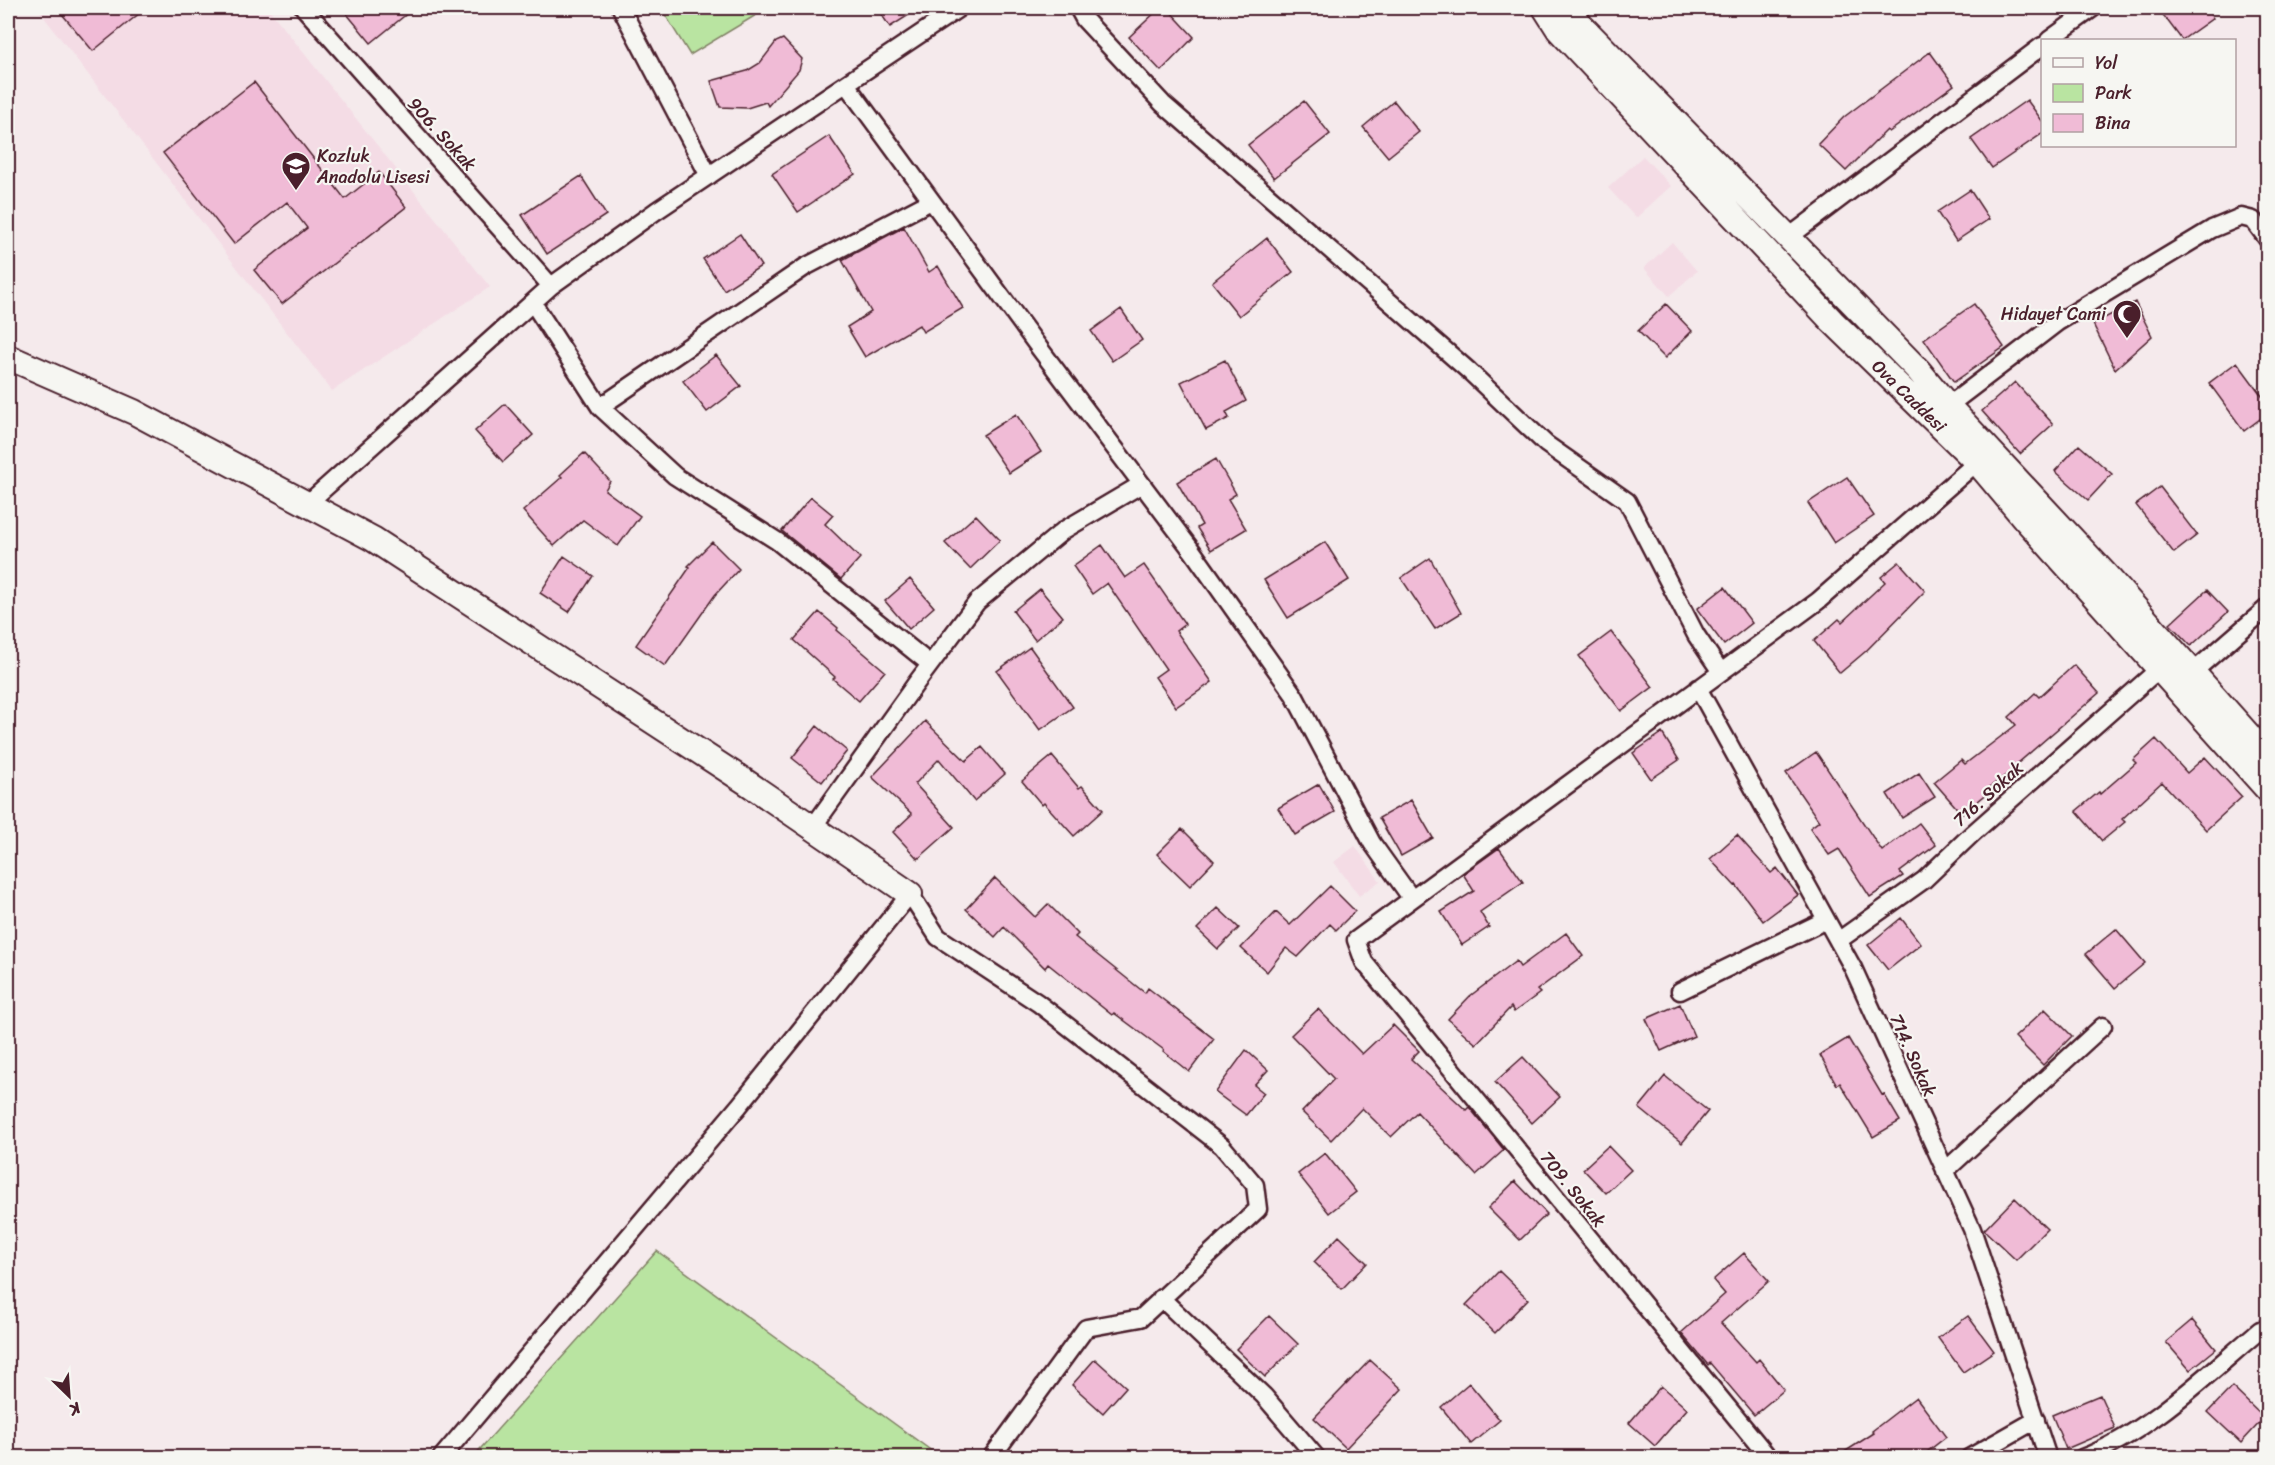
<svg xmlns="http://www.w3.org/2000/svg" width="2275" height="1465" viewBox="0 0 2275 1465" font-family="Sriracha,sans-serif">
<rect width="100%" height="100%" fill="#f5eaec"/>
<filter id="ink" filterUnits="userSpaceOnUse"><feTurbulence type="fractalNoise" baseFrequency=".0167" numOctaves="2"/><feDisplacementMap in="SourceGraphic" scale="12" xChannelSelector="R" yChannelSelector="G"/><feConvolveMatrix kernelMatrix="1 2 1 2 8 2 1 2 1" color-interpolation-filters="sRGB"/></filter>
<g filter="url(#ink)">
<!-- built -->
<path fill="#f4dce5" d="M 37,8 L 268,8 L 490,287 L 332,391 Z
M 1643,156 L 1671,186 L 1636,218 L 1608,188 Z
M 1672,242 L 1697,271 L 1669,296 L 1644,268 Z
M 1355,846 L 1380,881 L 1359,896 L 1334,862 Z"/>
<!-- green -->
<path fill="#b9e4a1" stroke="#828266" stroke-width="1.5" d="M 661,8 L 765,8 L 766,9 L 690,55 Z
M 657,1251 L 940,1457 L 473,1457 Z"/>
<!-- building -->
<path fill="#f0bbd6" stroke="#4a1f2b" stroke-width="1.5" d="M 57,8 L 146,8 L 93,51 Z
M 342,8 L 414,8 L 371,43 Z
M 877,8 L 920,8 L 890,27 Z
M 1160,8 L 1167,8 L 1194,37 L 1161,71 L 1129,37 Z
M 2158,8 L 2205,8 L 2213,18 L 2182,40 Z
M 783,39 L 802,59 L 799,70 L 768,106 L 766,102 L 747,108 L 720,107 L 711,81 L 747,71 L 760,63 L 776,42 Z
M 1930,52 L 1954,85 L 1889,132 L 1887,130 L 1846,171 L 1818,144 L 1844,117 Z
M 254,82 L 345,199 L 379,172 L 406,207 L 282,304 L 254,270 L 307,228 L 287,202 L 234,244 L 163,153 Z
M 2027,100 L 2043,122 L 2043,133 L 1992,168 L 1971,139 Z
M 1304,101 L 1330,134 L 1274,178 L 1248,145 Z
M 1394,101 L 1419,132 L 1388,157 L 1363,127 Z
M 829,136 L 855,174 L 798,212 L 772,174 Z
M 581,176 L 606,215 L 547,254 L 522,215 Z
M 1970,190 L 1989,219 L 1956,241 L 1937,212 Z
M 904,227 L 929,272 L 938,266 L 963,308 L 923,332 L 919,325 L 865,357 L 847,327 L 871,312 L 842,260 Z
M 740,234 L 761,266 L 724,290 L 703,259 Z
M 1267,238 L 1293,272 L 1239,316 L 1212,282 Z
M 2135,302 L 2152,336 L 2115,369 L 2093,324 Z
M 1666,304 L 1692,331 L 1665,358 L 1638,331 Z
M 1974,304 L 2004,347 L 1954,382 L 1924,339 Z
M 1121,309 L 1142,340 L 1112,361 L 1091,331 Z
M 716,355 L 741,386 L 707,412 L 683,381 Z
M 1225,360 L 1246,401 L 1226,412 L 1229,418 L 1206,430 L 1181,382 Z
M 2237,362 L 2268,404 L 2268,413 L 2244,431 L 2209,383 Z
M 2015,382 L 2053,424 L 2020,454 L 1982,411 Z
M 505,404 L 533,435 L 503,462 L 475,431 Z
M 1016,414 L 1041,452 L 1009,473 L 983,435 Z
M 2079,445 L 2112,474 L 2088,500 L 2055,471 Z
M 584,453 L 610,481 L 605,490 L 640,516 L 618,546 L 583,520 L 554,546 L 523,511 L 562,477 L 560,475 Z
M 1216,459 L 1236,494 L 1228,499 L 1246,529 L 1211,550 L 1197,528 L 1202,525 L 1177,482 Z
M 1847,477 L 1874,516 L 1834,543 L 1808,503 Z
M 2160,487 L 2197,535 L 2174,553 L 2136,505 Z
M 811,497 L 833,515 L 825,524 L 860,558 L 841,579 L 782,531 Z
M 976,515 L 1000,540 L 970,569 L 945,543 Z
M 712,542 L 739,569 L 715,595 L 665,666 L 636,645 L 690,567 L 688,566 Z
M 1325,542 L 1349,580 L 1288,618 L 1264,580 Z
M 1102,545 L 1125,578 L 1144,565 L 1185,624 L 1176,631 L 1212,682 L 1176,707 L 1155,677 L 1166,669 L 1107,583 L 1092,594 L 1073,566 Z
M 564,556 L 593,576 L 569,612 L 540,593 Z
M 1430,558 L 1461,613 L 1435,629 L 1401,578 Z
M 1899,562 L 1925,591 L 1866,651 L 1840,673 L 1814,641 L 1839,619 L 1842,622 L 1885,582 L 1881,577 Z
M 910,579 L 934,607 L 909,629 L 885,601 Z
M 1725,587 L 1752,623 L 1724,645 L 1697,609 Z
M 1040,589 L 1063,617 L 1035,640 L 1013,611 Z
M 2207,590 L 2228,612 L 2191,646 L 2170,624 Z
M 819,612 L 838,628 L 837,630 L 885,671 L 859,701 L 833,679 L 835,677 L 794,640 Z
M 1611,632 L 1653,687 L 1621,711 L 1579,656 Z
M 1030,647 L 1073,707 L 1040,730 L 997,671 Z
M 2074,665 L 2099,693 L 2017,764 L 2018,766 L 1986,790 L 1989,792 L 1962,814 L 1934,782 L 1961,760 L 1965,764 L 2016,725 L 2009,717 L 2035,693 L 2039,697 Z
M 925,721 L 966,761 L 982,747 L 1005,774 L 974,801 L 939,759 L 915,784 L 954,827 L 918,859 L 893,832 L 912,814 L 872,777 Z
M 817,726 L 847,751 L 822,782 L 792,758 Z
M 1662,733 L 1679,760 L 1651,779 L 1633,753 Z
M 2156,739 L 2187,773 L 2205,757 L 2242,797 L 2206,830 L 2162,782 L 2122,819 L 2125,822 L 2102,841 L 2076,811 L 2099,792 L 2100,794 L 2136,763 L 2133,760 Z
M 1816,752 L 1882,851 L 1919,823 L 1936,845 L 1900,872 L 1903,876 L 1870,897 L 1839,849 L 1829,855 L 1810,828 L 1819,821 L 1786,773 Z
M 1052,756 L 1079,788 L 1082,786 L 1103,810 L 1074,836 L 1044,803 L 1042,805 L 1022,781 Z
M 1919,773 L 1935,797 L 1902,818 L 1887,794 Z
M 1319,784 L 1335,812 L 1295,835 L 1278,808 Z
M 1411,800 L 1433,838 L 1401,856 L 1379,818 Z
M 1182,829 L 1214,861 L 1190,886 L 1157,854 Z
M 1737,835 L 1771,873 L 1777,868 L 1798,895 L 1763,921 L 1736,885 L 1735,886 L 1710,859 Z
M 1499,848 L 1523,882 L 1480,912 L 1489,927 L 1462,945 L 1441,912 L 1474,891 L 1463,874 Z
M 995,878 L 1035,917 L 1048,904 L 1078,934 L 1075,937 L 1145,993 L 1148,988 L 1214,1039 L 1189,1072 L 1163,1051 L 1164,1050 L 1114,1013 L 1112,1015 L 1048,964 L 1045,968 L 1004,927 L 995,937 L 966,909 Z
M 1330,886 L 1355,911 L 1336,930 L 1330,924 L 1298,957 L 1286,948 L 1267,972 L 1241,948 L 1276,912 L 1290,925 Z
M 1218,908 L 1239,928 L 1218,949 L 1197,929 Z
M 1901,918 L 1921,944 L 1888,970 L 1868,945 Z
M 2116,929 L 2145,963 L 2115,988 L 2086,954 Z
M 1566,933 L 1583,956 L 1537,990 L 1540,993 L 1514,1012 L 1511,1007 L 1476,1044 L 1448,1019 L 1470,996 L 1516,961 L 1520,967 Z
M 1680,1004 L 1694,1036 L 1661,1051 L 1646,1019 Z
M 1318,1009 L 1362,1054 L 1393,1025 L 1419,1051 L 1411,1059 L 1466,1110 L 1469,1107 L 1504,1150 L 1476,1175 L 1417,1112 L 1391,1137 L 1362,1108 L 1331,1140 L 1302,1112 L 1334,1079 L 1291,1035 Z
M 2045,1009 L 2072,1036 L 2043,1065 L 2015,1037 Z
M 1848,1038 L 1882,1095 L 1884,1094 L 1900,1121 L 1873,1137 L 1840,1083 L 1837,1085 L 1820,1055 Z
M 1246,1050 L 1268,1070 L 1254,1085 L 1264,1093 L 1246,1115 L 1215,1092 Z
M 1523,1057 L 1560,1097 L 1532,1123 L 1495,1082 Z
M 1665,1076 L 1708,1111 L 1682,1143 L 1639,1108 Z
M 1608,1146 L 1631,1170 L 1606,1193 L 1583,1169 Z
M 1325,1153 L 1356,1192 L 1329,1213 L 1298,1174 Z
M 1515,1181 L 1547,1214 L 1520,1240 L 1488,1208 Z
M 2015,1198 L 2047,1229 L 2016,1260 L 1984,1230 Z
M 1339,1236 L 1367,1263 L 1342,1289 L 1314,1262 Z
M 1744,1253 L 1769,1281 L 1721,1323 L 1756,1362 L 1759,1359 L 1784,1390 L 1754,1415 L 1710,1363 L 1708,1365 L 1681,1333 L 1725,1294 L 1713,1280 Z
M 1499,1271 L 1528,1299 L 1495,1333 L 1466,1305 Z
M 1269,1316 L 1298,1344 L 1265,1377 L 1236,1349 Z
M 1968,1316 L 1994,1351 L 1963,1372 L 1938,1338 Z
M 2192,1320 L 2216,1349 L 2190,1370 L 2166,1342 Z
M 1095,1359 L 1126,1387 L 1103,1413 L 1072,1385 Z
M 1370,1360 L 1402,1389 L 1346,1448 L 1314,1418 Z
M 1469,1383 L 1500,1420 L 1471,1444 L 1441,1407 Z
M 1661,1386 L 1687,1409 L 1655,1446 L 1629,1423 Z
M 2232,1387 L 2264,1418 L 2241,1443 L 2208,1412 Z
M 2100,1395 L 2115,1428 L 2066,1449 L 2052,1415 Z
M 1916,1397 L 1946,1437 L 1919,1458 L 1835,1458 L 1874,1433 L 1872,1431 Z"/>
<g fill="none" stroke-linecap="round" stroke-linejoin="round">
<!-- street casing -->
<g stroke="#4a1f2b" stroke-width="21">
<path id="street" d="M 304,8 L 551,286
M 621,8 L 709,176
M 1078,8 L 1084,19 L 1163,104 L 1469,371 L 1546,444 L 1627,501 L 1696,635 L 1721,672
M 2049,40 L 2093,8
M 846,84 L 1040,349 L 1193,552 L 1294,695 L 1372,843 L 1412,899
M 1789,237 L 2042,46
M 533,303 L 600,407 L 675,476 L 777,541 L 930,664
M 1948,406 L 2058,322 L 2212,229 L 2241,217 L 2253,220 L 2268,240
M 600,407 L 805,267 L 931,201
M 307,504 L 551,286 L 656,211 L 959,8
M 2193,672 L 2268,607
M 1698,688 L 1853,968 L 1972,1229 L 2048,1458
M 813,827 L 917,682 L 977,602 L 1064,530 L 1142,484
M 1838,941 L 1924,880 L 1972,834 L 2159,669
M 1680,991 L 1826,920
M 1945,1171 L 2103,1026
M 1161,1298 L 1264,1396 L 1317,1458
M 441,1458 L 739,1106 L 910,894 L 938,937 L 1038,1003 L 1222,1146 L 1255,1185 L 1258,1209 L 1141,1318 L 1086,1328 L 991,1458
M 1769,1458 L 1364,962 L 1356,940 L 1818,601 L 1977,462
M 1969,1458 L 2036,1420
M 2082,1458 C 2150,1432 2205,1376 2260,1330"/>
</g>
<!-- secondary casing -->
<g stroke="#4a1f2b" stroke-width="28">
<path id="secondary" d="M 1545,8 L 1559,30 L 1832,321 L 1977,462 L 2025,519 L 2268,790
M 1564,8 L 1918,370 L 1948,406 L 2106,575 L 2268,757
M 8,357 L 134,412 L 373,539 L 746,782 L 910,894"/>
</g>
<!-- street -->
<use href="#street" stroke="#f6f6f2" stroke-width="16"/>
<!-- secondary -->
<use href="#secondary" stroke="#f6f6f2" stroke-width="24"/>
</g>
</g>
<!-- icons -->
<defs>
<g id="school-pin" transform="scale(1.5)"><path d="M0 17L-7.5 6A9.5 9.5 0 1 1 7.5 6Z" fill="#4a1f2b" stroke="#f6f6f2"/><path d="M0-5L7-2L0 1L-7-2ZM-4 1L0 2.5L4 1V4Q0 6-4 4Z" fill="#fff"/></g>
<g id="mosque-pin" transform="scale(1.5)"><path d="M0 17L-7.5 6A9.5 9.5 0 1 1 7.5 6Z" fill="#4a1f2b" stroke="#f6f6f2"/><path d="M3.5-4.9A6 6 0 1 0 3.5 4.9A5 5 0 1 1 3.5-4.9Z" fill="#fff"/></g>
</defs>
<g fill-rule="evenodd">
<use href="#school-pin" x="296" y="166"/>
<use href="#mosque-pin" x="2127" y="314"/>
</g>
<g text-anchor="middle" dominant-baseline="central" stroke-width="4.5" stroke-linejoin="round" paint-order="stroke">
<!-- street labels -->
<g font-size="18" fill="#4a1f2b" stroke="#f6f6f2">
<text transform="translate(442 134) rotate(48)">906. Sokak</text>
<text transform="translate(1909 396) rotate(44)">Ova Caddesi</text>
<text transform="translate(1988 794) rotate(-42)">716. Sokak</text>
<text transform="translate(1913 1055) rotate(66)">714. Sokak</text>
<text transform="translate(1573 1189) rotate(51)">709. Sokak</text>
</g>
<!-- poi labels -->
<g font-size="18" fill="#4a1f2b" stroke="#f6f6f2" text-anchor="start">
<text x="317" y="156">Kozluk<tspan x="317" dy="21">Anadolu Lisesi</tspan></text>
<text x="2106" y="314" text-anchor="end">Hidayet Cami</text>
</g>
</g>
<!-- margin -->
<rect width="2275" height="1465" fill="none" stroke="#f6f6f2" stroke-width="30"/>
<rect x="15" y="15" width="2245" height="1435" fill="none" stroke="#4a1f2b" stroke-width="2" filter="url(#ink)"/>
<!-- legend -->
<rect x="2041" y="39" width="195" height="108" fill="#f6f6f2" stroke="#b1a0a2" stroke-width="1.5"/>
<rect x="2053" y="58" width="30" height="9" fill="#f6f6f2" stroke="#b1a0a2" stroke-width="1.5"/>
<text x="2095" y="69" font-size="18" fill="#4a1f2b">Yol</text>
<rect x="2053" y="84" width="30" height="18" fill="#b9e4a1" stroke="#b1a0a2" stroke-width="1.5"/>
<text x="2095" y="99" font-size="18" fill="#4a1f2b">Park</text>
<rect x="2053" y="114" width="30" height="18" fill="#f0bbd6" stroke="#b1a0a2" stroke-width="1.5"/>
<text x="2095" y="129" font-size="18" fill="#4a1f2b">Bina</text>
<!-- north arrow -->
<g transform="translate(69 1396) rotate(155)" stroke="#f6f6f2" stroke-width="4.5" paint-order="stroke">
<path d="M0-4.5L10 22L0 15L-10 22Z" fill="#4a1f2b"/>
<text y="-9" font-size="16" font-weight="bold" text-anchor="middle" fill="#4a1f2b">K</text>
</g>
</svg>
